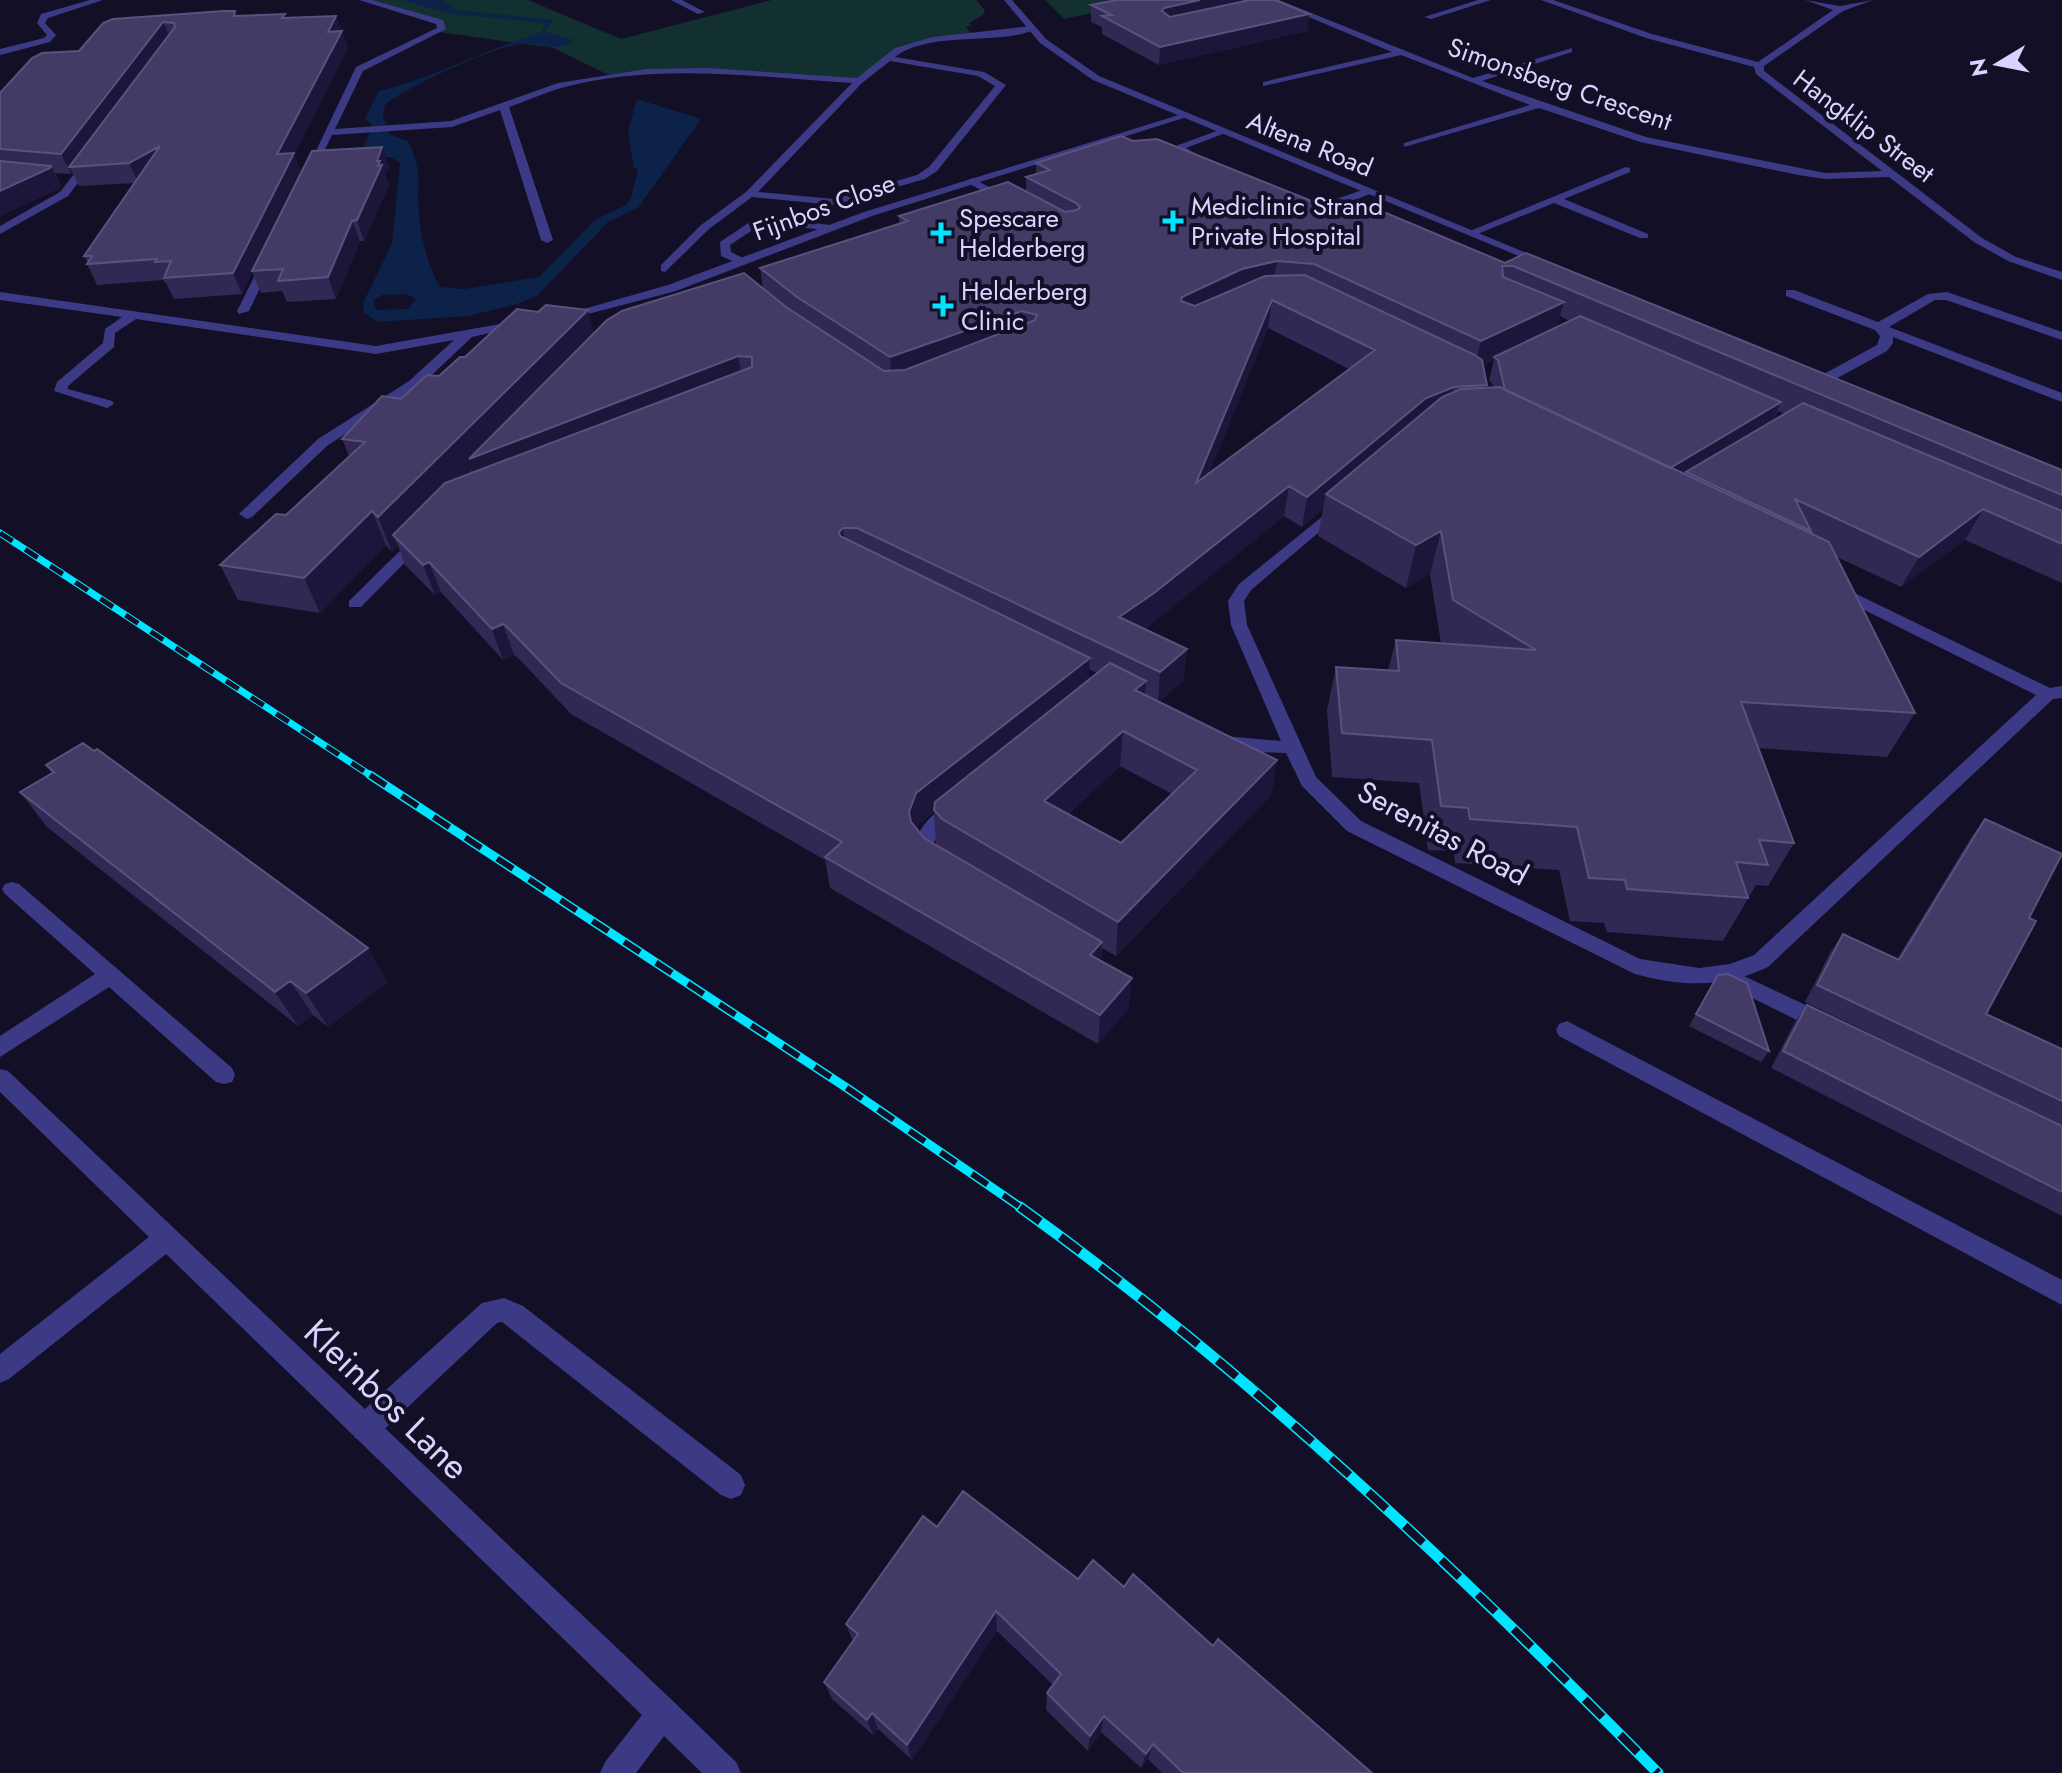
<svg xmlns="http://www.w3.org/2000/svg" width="2062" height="1773" viewBox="0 0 2062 1773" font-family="Jost,sans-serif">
<rect width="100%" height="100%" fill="#130f26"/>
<!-- green -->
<path fill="#12302f" d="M 365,0 L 528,0 L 621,39 L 772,0 L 976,0 L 985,10 L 983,15 L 969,23 L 971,26 L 966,26 L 971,35 L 909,46 L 858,81 L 682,69 L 609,75 L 553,48 L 439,32 L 444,25 Z
M 1045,0 L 1157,0 L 1064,19 Z"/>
<!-- water -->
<path fill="#0c2248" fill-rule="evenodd" d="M 402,0 L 442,0 L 457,10 L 553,20 L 545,32 L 574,40 C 557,54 540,42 520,44 C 493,47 406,87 385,105 L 383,116 L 389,134 L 408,141 C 424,173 416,182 419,215 C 421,239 428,266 440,287 L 464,289 L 539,277 L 596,219 L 626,205 L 631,198 L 638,169 L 634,168 L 628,131 L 637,99 L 701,119 L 638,208 L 608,222 L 538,295 L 517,304 L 468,316 L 378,322 L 364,313 L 363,303 L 392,244 L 400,163 L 391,157 L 365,157 L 361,152 L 373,126 L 365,118 L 379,91 C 435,77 487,49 542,32 L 546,23 L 451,14 ZM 405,294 L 416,299 L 408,309 L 376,310 L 373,300 L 382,295 Z"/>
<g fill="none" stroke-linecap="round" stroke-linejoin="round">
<!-- service -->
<path fill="#3d3a85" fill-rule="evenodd" d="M 1219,130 L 1228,132 L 1186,148 L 1203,158 L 1203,162 L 1195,162 L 1173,147 Z
M 972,178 L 1014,200 L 1015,202 L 1006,204 L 968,183 L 967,181 Z
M 1368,188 L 1373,191 L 1372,193 C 1350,201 1315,222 1293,209 L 1299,206 L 1313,207 Z
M 769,217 L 830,225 L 836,228 L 830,231 L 769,223 L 760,225 L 730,245 L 731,252 L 747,260 L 747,264 L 739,264 L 721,256 L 720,242 L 753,220 Z
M 955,802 L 964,809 L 934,842 L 933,847 L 942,859 L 932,866 L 925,864 L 913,848 C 917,828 936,808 955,802 Z
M 12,882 L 19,884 L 232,1068 L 235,1075 L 232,1082 L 224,1084 L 216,1082 L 109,987 L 0,1057 L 0,1036 L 95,974 L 5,894 L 2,889 L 5,884 Z
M 1725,967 L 1833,1018 L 1836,1024 L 1833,1030 L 1825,1033 L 1817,1030 L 1718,981 L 1714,975 L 1718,969 Z
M 1567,1021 L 2062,1280 L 2062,1305 L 1559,1036 L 1556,1030 L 1559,1024 Z
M 504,1298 L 523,1306 L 741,1475 L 745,1485 L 741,1495 L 731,1499 L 721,1495 L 502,1322 L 497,1323 L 375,1438 L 365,1442 L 355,1438 L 351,1428 L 355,1418 L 482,1303 Z"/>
<!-- minor -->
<path fill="#3d3a85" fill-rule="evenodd" d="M 90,0 L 103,0 L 48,18 L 45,23 L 56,35 L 50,42 L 0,55 L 0,49 L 44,38 L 47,35 L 37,23 L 41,14 Z
M 359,0 L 372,0 L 443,20 L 446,29 L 363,71 L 335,129 L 451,121 L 558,83 L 647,69 L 707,68 L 857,78 L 895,48 L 933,37 L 1032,26 L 1036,29 C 1002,46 929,30 895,57 L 984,72 L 1006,85 L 937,171 L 925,179 L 834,205 L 752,197 L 709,229 L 665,272 L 661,271 L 661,265 L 701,225 L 746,192 L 852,83 C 757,77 655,62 561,88 C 544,93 526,101 509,107 L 553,240 L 547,243 L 541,240 L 500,110 L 452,127 L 332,135 L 313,174 L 304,176 L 356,67 L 437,28 L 436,24 ZM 890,61 L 978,76 L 995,86 L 929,167 L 917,175 L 834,199 L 758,192 L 862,83 Z
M 671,0 L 682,0 L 705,12 L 698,14 Z
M 1268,0 L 1279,0 L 1473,78 L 1572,48 L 1572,52 L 1482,81 L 1646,137 L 1825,173 L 1882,171 L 1756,74 L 1754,67 L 1646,38 L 1541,0 L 1553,0 L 1652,34 L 1758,62 L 1833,10 L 1805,0 L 1840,6 L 1873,0 L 1843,11 L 1764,66 L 1764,71 L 1982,238 L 2016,257 L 2062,272 L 2062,280 L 2008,261 L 1974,242 L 1889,177 L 1825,179 L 1798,175 L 1640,142 L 1539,108 L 1404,147 L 1404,143 L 1530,105 L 1401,55 L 1263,86 L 1263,82 L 1392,52 Z
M 1478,0 L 1491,0 L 1431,19 L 1424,17 Z
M 1182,114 L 1190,116 L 872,216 L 676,291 L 565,320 L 559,316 L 668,285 L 864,212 Z
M 87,157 L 96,159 L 68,196 L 0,234 L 0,226 L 60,192 Z
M 1626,167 L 1630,168 L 1630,172 L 1564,199 L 1648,234 L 1648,238 L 1640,238 L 1554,203 L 1475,235 L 1465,233 Z
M 263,259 L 273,261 L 249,311 L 239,314 L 237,311 Z
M 1786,290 L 1794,290 L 1878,322 L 1928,294 L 1947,292 L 2062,332 L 2062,340 L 1946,300 L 1935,300 L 1889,327 L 2062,393 L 2062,402 L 1893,337 L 1893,343 L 1887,351 L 1832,381 L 1822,381 L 1822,375 L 1877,345 L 1880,336 L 1875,330 L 1786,296 Z
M 0,292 L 376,346 L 522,320 L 528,324 L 472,337 L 419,387 L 328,445 L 252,517 L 247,519 L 239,514 L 242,511 L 318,439 L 409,381 L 454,340 L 376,354 L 136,319 L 115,333 L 114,347 L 68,386 L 68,389 L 112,401 L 114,404 L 107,408 L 54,391 L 57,382 L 103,343 L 105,329 L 122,317 L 0,300 Z
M 1339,503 L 1347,508 L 1344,511 L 1251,590 L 1244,601 L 1247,625 L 1316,777 L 1361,821 L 1640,959 L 1699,968 L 1730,964 L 1754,955 L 2036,695 L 1828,592 L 1828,586 L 1840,586 L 2050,688 L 2062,686 L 2062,698 L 2053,699 L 1768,967 C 1723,988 1682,987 1635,974 L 1347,831 L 1302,786 L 1286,753 L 1252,752 L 1219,746 L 1216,742 L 1225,736 L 1281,741 L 1231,625 L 1228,601 L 1239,584 Z
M 421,533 L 426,535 L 426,541 L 361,607 L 349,607 L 349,601 L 416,535 Z
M 0,1069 L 8,1071 L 674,1702 L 736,1762 L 741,1773 L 702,1773 L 664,1736 L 636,1773 L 600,1773 L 605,1762 L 642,1715 L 166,1254 L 9,1379 L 0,1383 L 0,1354 L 149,1237 L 0,1092 Z"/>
<!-- tertiary -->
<path fill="#3d3a85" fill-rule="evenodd" d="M 1004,0 L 1012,0 L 1046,39 L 1099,76 L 1553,264 L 1543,266 L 1093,80 L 1040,43 Z"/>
<!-- rail-far2 casing -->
<g stroke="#00e5ff" stroke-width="7">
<path id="rail-far2" d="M 0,533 L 373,777"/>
</g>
<!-- rail-far1 casing -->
<g stroke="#00e5ff" stroke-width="9">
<path id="rail-far1" d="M 370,775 L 847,1088 L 1023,1209"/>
</g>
<!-- rail casing -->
<g stroke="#00e5ff" stroke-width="11">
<path id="rail" d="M 1020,1207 C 1252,1374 1458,1570 1658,1773"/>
</g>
<!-- rail-far2 -->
<use href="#rail-far2" stroke="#130f26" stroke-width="5" stroke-dasharray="15" stroke-linecap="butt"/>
<!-- rail-far1 -->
<use href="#rail-far1" stroke="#130f26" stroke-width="6" stroke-dasharray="19" stroke-linecap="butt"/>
<!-- rail -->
<use href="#rail" stroke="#130f26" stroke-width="8" stroke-dasharray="25" stroke-linecap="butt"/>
</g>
<!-- wall -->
<path fill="#312854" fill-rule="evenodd" d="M 1091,5 L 1309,14 L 1307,31 L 1159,65 L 1102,34 L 1102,27 L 1091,22 Z
M 237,16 L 287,18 L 336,16 L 348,48 L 294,154 L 301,172 L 389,167 L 385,175 L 389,185 L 364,241 L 360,241 L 336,299 L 287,302 L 282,291 L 261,293 L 252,272 L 242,294 L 174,299 L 166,283 L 165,283 L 163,280 L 97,285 L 87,264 L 87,262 L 84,256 L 135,183 L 79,186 L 72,172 L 71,174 L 55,173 L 61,186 L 60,188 L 0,216 L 0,93 L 79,51 L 103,23 Z
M 1133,141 L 1349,216 L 1505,263 L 2062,470 L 2062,583 L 1965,540 L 1901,587 L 1835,556 L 1915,713 L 1887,757 L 1758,748 L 1794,843 L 1768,886 L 1756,885 L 1723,941 L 1607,932 L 1604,923 L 1570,921 L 1559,870 L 1455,863 L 1454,851 L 1428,850 L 1419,783 L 1332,777 L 1327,710 L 1336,667 L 1388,670 L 1396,640 L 1441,643 L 1430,574 L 1406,588 L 1318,536 L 1323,509 L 1302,527 L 1284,516 L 1145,629 L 1184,680 L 1159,701 L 1277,760 L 1271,795 L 1116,956 L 1102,948 L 1101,961 L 1129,1008 L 1098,1044 L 830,888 L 825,860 L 571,714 L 520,660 L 514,655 L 503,660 L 441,592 L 435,595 L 405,565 L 398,546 L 392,552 L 386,545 L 320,613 L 238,600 L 220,565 L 286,515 L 349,456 L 342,439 L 401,399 L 439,376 L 465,357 L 594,333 L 763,289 L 760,268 L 899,224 L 899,216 L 1026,192 L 1026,177 L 1036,174 L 1036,163 ZM 1560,316 L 1570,321 L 1556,328 ZM 1268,328 L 1349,369 L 1209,473 ZM 1494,360 L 1489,380 L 1492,383 L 1493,387 L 1486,388 L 1487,385 L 1483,365 ZM 1778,411 L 1785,414 L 1773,421 ZM 1089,669 L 1097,673 L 1089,680 ZM 1120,766 L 1172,794 L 1121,843 L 1068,814 ZM 934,812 L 936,845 L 924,838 L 917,829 L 919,824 Z
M 46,765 L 368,948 L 387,982 L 328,1027 L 313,1015 L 298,1026 L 47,827 L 20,792 L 52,774 Z
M 1985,819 L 2029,918 L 1986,1014 L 2062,1049 L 2062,1126 L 1805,1002 L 1831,951 L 1843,934 L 1897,959 L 1972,836 Z
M 1718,975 L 1769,1051 L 1761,1062 L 1689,1026 Z
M 1807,1005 L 2062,1126 L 2062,1216 L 1771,1068 L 1795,1022 Z
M 937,1527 L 1078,1579 L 1124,1587 L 1213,1646 L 1372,1773 L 1162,1773 L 1148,1759 L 1141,1768 L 1101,1732 L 1088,1751 L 1046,1710 L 1047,1693 L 1053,1685 L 997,1631 L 912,1760 L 878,1729 L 873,1735 L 832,1699 L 824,1682 L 853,1642 L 846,1624 Z"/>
<!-- shaded-wall -->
<path fill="#1d163a" d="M 1200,0 L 1248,0 L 1161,28 L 1162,11 L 1164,8 Z
M 1309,14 L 1307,31 L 1159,65 L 1160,47 Z
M 336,16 L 348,48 L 294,154 L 301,172 L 242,294 L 233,273 L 277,154 L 328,32 Z
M 163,22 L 171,39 L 69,167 L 72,172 L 71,174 L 61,154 Z
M 160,146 L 138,182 L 129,163 Z
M 382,147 L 389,167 L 385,175 L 389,185 L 364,241 L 357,220 Z
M 51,166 L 61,186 L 60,188 L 0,216 L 0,191 Z
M 352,221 L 360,241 L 336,299 L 328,277 Z
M 1277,261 L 1273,288 L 1180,325 L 1181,301 L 1182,297 L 1242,269 Z
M 1272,300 L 1268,328 L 1193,513 L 1196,483 Z
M 1564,302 L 1556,330 L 1494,357 L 1494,360 L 1474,369 L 1481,341 Z
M 588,310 L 596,342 L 738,356 L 743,385 L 479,489 L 472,470 L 401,543 L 393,535 L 398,546 L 392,552 L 378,517 Z
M 1022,311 L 1022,339 L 892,386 L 890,357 Z
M 1454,387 L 1447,416 L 1326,494 L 1323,509 L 1302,527 L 1307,497 L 1426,398 Z
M 1781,402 L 1771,424 L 1686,472 L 1684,477 L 1666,470 Z
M 1289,486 L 1284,516 L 1152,624 L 1118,648 L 1119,617 Z
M 1983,509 L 1965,540 L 1901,587 L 1919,557 Z
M 372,511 L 386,545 L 320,613 L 304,578 Z
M 843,528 L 847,558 L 839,532 Z
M 1441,531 L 1430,574 L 1406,588 L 1416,545 Z
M 429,562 L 441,592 L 435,595 L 423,565 Z
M 503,624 L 514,655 L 503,660 L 492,629 Z
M 1187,649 L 1184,680 L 1158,703 L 1160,672 Z
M 1090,658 L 1088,689 L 919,824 L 912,843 L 909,812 L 916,793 Z
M 1146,681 L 1143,716 L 1135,690 Z
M 1123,731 L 1120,766 L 1043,836 L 1044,801 Z
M 1277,760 L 1271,795 L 1116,956 L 1118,922 Z
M 1102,942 L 1100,972 L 1090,955 Z
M 368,948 L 387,982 L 328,1027 L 306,993 Z
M 1132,978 L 1129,1008 L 1098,1044 L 1100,1015 Z
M 290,981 L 313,1015 L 298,1026 L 275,992 Z
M 996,1611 L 997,1631 L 912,1760 L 907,1745 Z
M 872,1713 L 878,1729 L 873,1735 L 867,1720 Z
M 1104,1716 L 1101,1732 L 1088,1751 L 1090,1736 Z
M 1153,1744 L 1148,1759 L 1141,1768 L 1146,1754 Z"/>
<!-- building -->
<path fill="#433a66" stroke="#5a527e" stroke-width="2" fill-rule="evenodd" d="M 1117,0 L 1200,0 L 1164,8 L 1162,11 L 1170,17 L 1250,0 L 1275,0 L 1309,14 L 1160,47 L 1102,16 L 1112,15 L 1091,5 Z
M 224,11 L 235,11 L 234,16 L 285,14 L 282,18 L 336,16 L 328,32 L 342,31 L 277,154 L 294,153 L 233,273 L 164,278 L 171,261 L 155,262 L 157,259 L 87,264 L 92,256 L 84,256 L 160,146 L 129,163 L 69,167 L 175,27 L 174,23 L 163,22 L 61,154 L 0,149 L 0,93 L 32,58 L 42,53 L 79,51 L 103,23 L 113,19 Z
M 1121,136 L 1133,141 L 1157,139 L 1349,216 L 1372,207 L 1505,263 L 1526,253 L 2062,470 L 2062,495 L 1513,266 L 1502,266 L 1503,277 L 1564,302 L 1481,341 L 1314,264 L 1277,261 L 1242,269 L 1182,297 L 1181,301 L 1195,306 L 1265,276 L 1305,275 L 1475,355 L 1482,360 L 1487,385 L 1454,387 L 1426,398 L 1307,497 L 1289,486 L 1154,593 L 1119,617 L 1187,649 L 1160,672 L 857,528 L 843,528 L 839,532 L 840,536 L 1090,658 L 916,793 L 909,812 L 911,822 L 924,838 L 1102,942 L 1090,955 L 1132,978 L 1100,1015 L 825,857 L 842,842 L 561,683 L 509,629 L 503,624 L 492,629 L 429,562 L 423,565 L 393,535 L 445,483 L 752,367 L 752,357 L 738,356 L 469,459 L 607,320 L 622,311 L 744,273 L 786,307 L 884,371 L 905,370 L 1035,320 L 1037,315 L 1022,311 L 890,357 L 797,297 L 760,268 L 908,221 L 899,216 L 1008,182 L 1065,212 L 1077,210 L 1080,207 L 1076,203 L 1026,177 L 1050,170 L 1036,163 ZM 1272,300 L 1375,350 L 1196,483 Z
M 382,147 L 377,161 L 380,161 L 378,166 L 382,165 L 357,220 L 352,221 L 328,277 L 278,281 L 283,269 L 252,271 L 312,151 Z
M 0,161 L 51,166 L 50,168 L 0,191 Z
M 546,305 L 588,310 L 378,517 L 372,511 L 304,578 L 220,565 L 276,514 L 286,515 L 365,442 L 342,439 L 382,396 L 401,399 L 427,375 L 439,376 L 460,357 L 465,357 L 517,309 L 538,312 Z
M 1580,316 L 1781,402 L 1670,468 L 1505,390 L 1498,360 L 1494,357 Z
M 1500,387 L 1829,542 L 1915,713 L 1741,702 L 1794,843 L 1759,840 L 1768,865 L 1736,862 L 1748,898 L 1627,889 L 1625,880 L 1589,878 L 1577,827 L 1470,819 L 1468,808 L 1441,806 L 1432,740 L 1342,733 L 1336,667 L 1399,671 L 1396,640 L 1536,650 L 1453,600 L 1441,531 L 1416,545 L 1326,494 L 1442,397 L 1461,389 Z
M 1803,403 L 2062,511 L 2062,544 L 1983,509 L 1919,557 L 1795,499 L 1811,531 L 1686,472 Z
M 1110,663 L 1146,681 L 1135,690 L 1277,760 L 1118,922 L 942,819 L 934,810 L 935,802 ZM 1123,731 L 1197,770 L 1121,843 L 1044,801 Z
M 83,743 L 94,751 L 97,749 L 368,948 L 306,993 L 290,981 L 275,992 L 20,792 L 54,772 L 46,765 Z
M 1985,819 L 2062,854 L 2029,918 L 2036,921 L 1986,1014 L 2062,1049 L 2062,1101 L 1817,985 L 1843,934 L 1899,960 Z
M 1728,974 L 1747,983 L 1769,1051 L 1696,1014 L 1718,975 Z
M 1807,1005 L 2062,1126 L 2062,1192 L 1783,1051 Z
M 963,1491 L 1078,1579 L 1093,1560 L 1124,1587 L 1133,1574 L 1213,1646 L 1218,1639 L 1372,1773 L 1183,1773 L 1153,1744 L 1146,1754 L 1104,1716 L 1090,1736 L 1047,1693 L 1061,1674 L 996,1611 L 907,1745 L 872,1713 L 867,1720 L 824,1682 L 858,1634 L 846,1624 L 923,1516 L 937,1527 Z"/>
<!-- markers -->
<g fill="#00e5ff" stroke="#130f26" stroke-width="3">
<path d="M1169 209h8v8h8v8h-8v8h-8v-8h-8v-8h8z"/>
<path d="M937 221h8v8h8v8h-8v8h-8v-8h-8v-8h8z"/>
<path d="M939 294h8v8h8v8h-8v8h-8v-8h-8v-8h8z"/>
</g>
<g text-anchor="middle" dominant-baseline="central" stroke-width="8" stroke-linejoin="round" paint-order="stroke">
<!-- far-street labels -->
<g font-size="26" fill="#d9d4ff" stroke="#130f26">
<text transform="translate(1560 84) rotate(19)">Simonsberg Crescent</text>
<text transform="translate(1864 126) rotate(37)">Hangklip Street</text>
<text transform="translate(1310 144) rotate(22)">Altena Road</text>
<text transform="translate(824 207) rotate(-20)">Fijnbos Close</text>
</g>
<!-- far-poi labels -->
<g font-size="26" fill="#d9d4ff" stroke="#130f26" text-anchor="start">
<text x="1191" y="206">Mediclinic Strand<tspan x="1191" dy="30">Private Hospital</tspan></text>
<text x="959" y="218">Spescare<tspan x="959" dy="30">Helderberg</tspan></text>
<text x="961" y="291">Helderberg<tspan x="961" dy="30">Clinic</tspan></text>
</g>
<!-- street labels -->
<g font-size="30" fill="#d9d4ff" stroke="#130f26">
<text transform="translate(1443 833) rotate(28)">Serenitas Road</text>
</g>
<!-- near-street labels -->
<g font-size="36" fill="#d9d4ff" stroke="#130f26">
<text transform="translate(387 1399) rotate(44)">Kleinbos Lane</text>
</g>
</g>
<!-- north arrow -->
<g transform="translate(1998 64) rotate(260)" stroke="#130f26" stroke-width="6" paint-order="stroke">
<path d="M0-6L14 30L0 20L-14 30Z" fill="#d9d4ff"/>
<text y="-12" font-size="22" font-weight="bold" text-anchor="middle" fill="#d9d4ff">N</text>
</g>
</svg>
